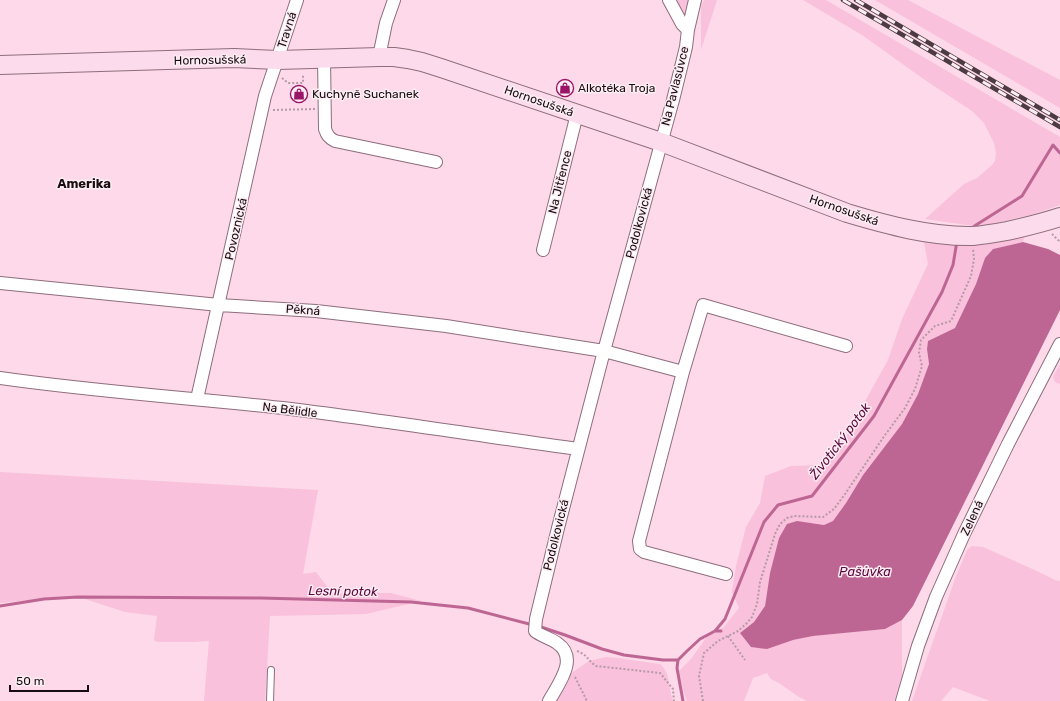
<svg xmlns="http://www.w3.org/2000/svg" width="1060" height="701" viewBox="0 0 1060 701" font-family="Rubik,sans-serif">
<rect width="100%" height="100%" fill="#fdd9e9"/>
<!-- green -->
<path fill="#f9c1db" d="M 676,0 L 689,0 L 686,17 L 685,17 Z
M 704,0 L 717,0 L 701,50 L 701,6 Z
M 803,0 L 826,0 L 1060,137 L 1060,205 L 1034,214 L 981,227 L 925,219 L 964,184 L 977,178 L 992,165 L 995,161 L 996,153 L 994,143 L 984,123 L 972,111 L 925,80 L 862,35 Z
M 875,0 L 908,0 L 1060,80 L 1060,108 Z
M 1025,233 L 1023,242 L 993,249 L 985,258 L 976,284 L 955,328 L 928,341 L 927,349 L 929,364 L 918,394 L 902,424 L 863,475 L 846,503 L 833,521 L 824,525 L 812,523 L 779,538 L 770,573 L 765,606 L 754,622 L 740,633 L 793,640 L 813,636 L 885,629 L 902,620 L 902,676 L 894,701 L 807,701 L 799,697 L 779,683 L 771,679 L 767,673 L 753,678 L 744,701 L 687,701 L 683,690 L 679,671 L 691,659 L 708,635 L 724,627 L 739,608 L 732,592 L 736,566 L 746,527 L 760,503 L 765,476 L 791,466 L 820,465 L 845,439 L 859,412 L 888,360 L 902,319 L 928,264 L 923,237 Z
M 1060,364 L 1060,384 L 1055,382 L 1053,377 Z
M 0,472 L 318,490 L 303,574 L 316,572 L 332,593 L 391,593 L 421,601 L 366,614 L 270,616 L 265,701 L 204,701 L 209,641 L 194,642 L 157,642 L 154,640 L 157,616 L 125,612 L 85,599 L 40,599 L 0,603 Z
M 972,546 L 983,547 L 1037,571 L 1055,580 L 1060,581 L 1060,701 L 990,701 L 953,687 L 941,701 L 912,701 L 955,579 L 967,550 Z
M 606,657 L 617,658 L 660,664 C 671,673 668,688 673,701 L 555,701 L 570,674 L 589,661 Z"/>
<!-- water -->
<path fill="#be6693" d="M 1023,242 L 1048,249 L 1060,255 L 1060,310 L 913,606 L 902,620 L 885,629 L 813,636 L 793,640 L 767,649 L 751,647 L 740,633 L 754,622 L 765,606 L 770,573 L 779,538 L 787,524 L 797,521 L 824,525 L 833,521 L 846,503 L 863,475 L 902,424 L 918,394 L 929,364 L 927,349 L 928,341 L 955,328 L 976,284 L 985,258 L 993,249 Z"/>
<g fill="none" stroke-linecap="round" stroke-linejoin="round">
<!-- stream -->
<path stroke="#be6693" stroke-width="3" d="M 970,230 L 976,225 L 1022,196 L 1053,145 L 1060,153
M 0,606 L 44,599 L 78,597 L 261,598 L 411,602 L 468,608 L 533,625
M 538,626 L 565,635 L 602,649 L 624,655 L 663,660 L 678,660
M 715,631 L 721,631
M 683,701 L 677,668 L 678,660 L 687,651 L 700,639 L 715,631 L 725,619 L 764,522 L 778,505 L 812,496 L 874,416 L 942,292 L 953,265 L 957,241"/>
<!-- lane casing -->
<g stroke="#8e6d7c" stroke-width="8">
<path id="lane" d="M 270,701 L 271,670"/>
</g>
<!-- street casing -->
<g stroke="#8e6d7c" stroke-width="14">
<path id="street" d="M 669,0 L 682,24 L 688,30
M 379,57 L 386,23 L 394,0
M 324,58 L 325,129 C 327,135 329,138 335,141 L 436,162
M 543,250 L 577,114
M 0,283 L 219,305 L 316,311 L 446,326 L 604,351 L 683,372 L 703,305 L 846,346
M 683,372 L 639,541 L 640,549 L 644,552 L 726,574
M 0,378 C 97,392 194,398 291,409 C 387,421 483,436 578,449
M 197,399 L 265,96 L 297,0
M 549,701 C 559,683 579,658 557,643 C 550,638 541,636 535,631 L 536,619 L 558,528 L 604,351 L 673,100 L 686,47 L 688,30 L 695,0
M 902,701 L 918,646 L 936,597 L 964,534 L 1008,444 L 1060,344"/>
</g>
<!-- secondary casing -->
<g stroke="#8e6d7c" stroke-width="20">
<path id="secondary" d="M 0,65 L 234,58 L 278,60 L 379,57 L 394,57 L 408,59 L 422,62 L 441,68 L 661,142 L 847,213 C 887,225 931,237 973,236 C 984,235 996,233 1007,231 C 1025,227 1042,223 1060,217"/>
</g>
<!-- path -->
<path stroke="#b599a6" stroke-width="2" stroke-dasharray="2 2" stroke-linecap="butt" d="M 282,78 L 288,83 L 303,83 L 303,74
M 273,110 L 315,109
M 1052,234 L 1060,242
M 728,636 L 745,660
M 577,651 C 588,655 587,660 596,666 L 660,673 L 673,689 L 674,701
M 575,677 L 587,701
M 703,701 L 699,676 L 704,653 L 718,641 L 738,631 L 746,624 L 752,617 L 757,604 L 760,582 L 775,534 L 780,524 L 787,518 L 794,516 L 823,517 L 834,509 L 845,494 L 885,435 L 905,408 L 915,389 L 922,366 L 919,353 L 921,340 L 935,326 L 951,321 L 971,276 L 974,259 L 973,249"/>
<!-- lane -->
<use href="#lane" stroke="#fff" stroke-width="6"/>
<!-- street -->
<use href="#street" stroke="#fff" stroke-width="12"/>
<!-- secondary -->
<use href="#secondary" stroke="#fcdcec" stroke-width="18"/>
<!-- rail casing -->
<g stroke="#4d3b43" stroke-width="4.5">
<path id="rail" d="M 843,0 L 1060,127
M 856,0 L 1060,120"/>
</g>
<!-- rail -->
<use href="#rail" stroke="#fcedf3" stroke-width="3" stroke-dasharray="9" stroke-linecap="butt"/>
</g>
<!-- icons -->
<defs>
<g id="shop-ring" transform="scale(0.9)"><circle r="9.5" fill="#fcedf3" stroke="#9a1467" stroke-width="1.5"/><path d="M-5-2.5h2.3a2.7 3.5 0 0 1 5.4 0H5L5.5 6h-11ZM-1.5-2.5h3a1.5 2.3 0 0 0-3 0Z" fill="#9a1467"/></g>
</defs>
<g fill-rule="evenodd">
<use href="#shop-ring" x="565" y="88"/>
<use href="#shop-ring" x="299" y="94"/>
</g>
<g text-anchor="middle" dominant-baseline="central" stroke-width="3" stroke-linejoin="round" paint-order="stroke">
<!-- street labels -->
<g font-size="12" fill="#180c12" stroke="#fcedf3">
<text transform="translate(287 30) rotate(-72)">Travná</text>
<text transform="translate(210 60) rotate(-1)">Hornosušská</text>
<text transform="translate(675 86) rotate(-76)">Na Pavlasůvce</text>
<text transform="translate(539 101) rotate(19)">Hornosušská</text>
<text transform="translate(560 182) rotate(-76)">Na Jitřence</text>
<text transform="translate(844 210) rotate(19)">Hornosušská</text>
<text transform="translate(639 223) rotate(-75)">Podolkovická</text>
<text transform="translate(236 229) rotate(-77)">Povoznická</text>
<text transform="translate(303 310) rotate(4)">Pěkná</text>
<text transform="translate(290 410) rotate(7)">Na Bělidle</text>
<text transform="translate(972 518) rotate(-65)">Zelená</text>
<text transform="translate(556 535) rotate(-76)">Podolkovická</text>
</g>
<!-- poi labels -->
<g font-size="12" fill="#180c12" stroke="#fcedf3" text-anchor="start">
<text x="578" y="88">Alkotéka Troja</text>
<text x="312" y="94">Kuchyně Suchanek</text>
</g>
<!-- neighbourhood labels -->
<g font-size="13" font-weight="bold" fill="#180c12" stroke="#fcedf3">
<text x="84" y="183">Amerika</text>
</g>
<!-- water labels -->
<g font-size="13" font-style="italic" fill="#5c083c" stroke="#fcedf3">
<text transform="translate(840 441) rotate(-53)">Životický potok</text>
<text x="865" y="571">Pašůvka</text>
<text transform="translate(343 591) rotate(1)">Lesní potok</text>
</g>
</g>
<!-- scale -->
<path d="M10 685v6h78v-6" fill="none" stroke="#180c12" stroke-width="2"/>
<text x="16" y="685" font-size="12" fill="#180c12" stroke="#fcedf3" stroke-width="3" paint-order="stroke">50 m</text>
</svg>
